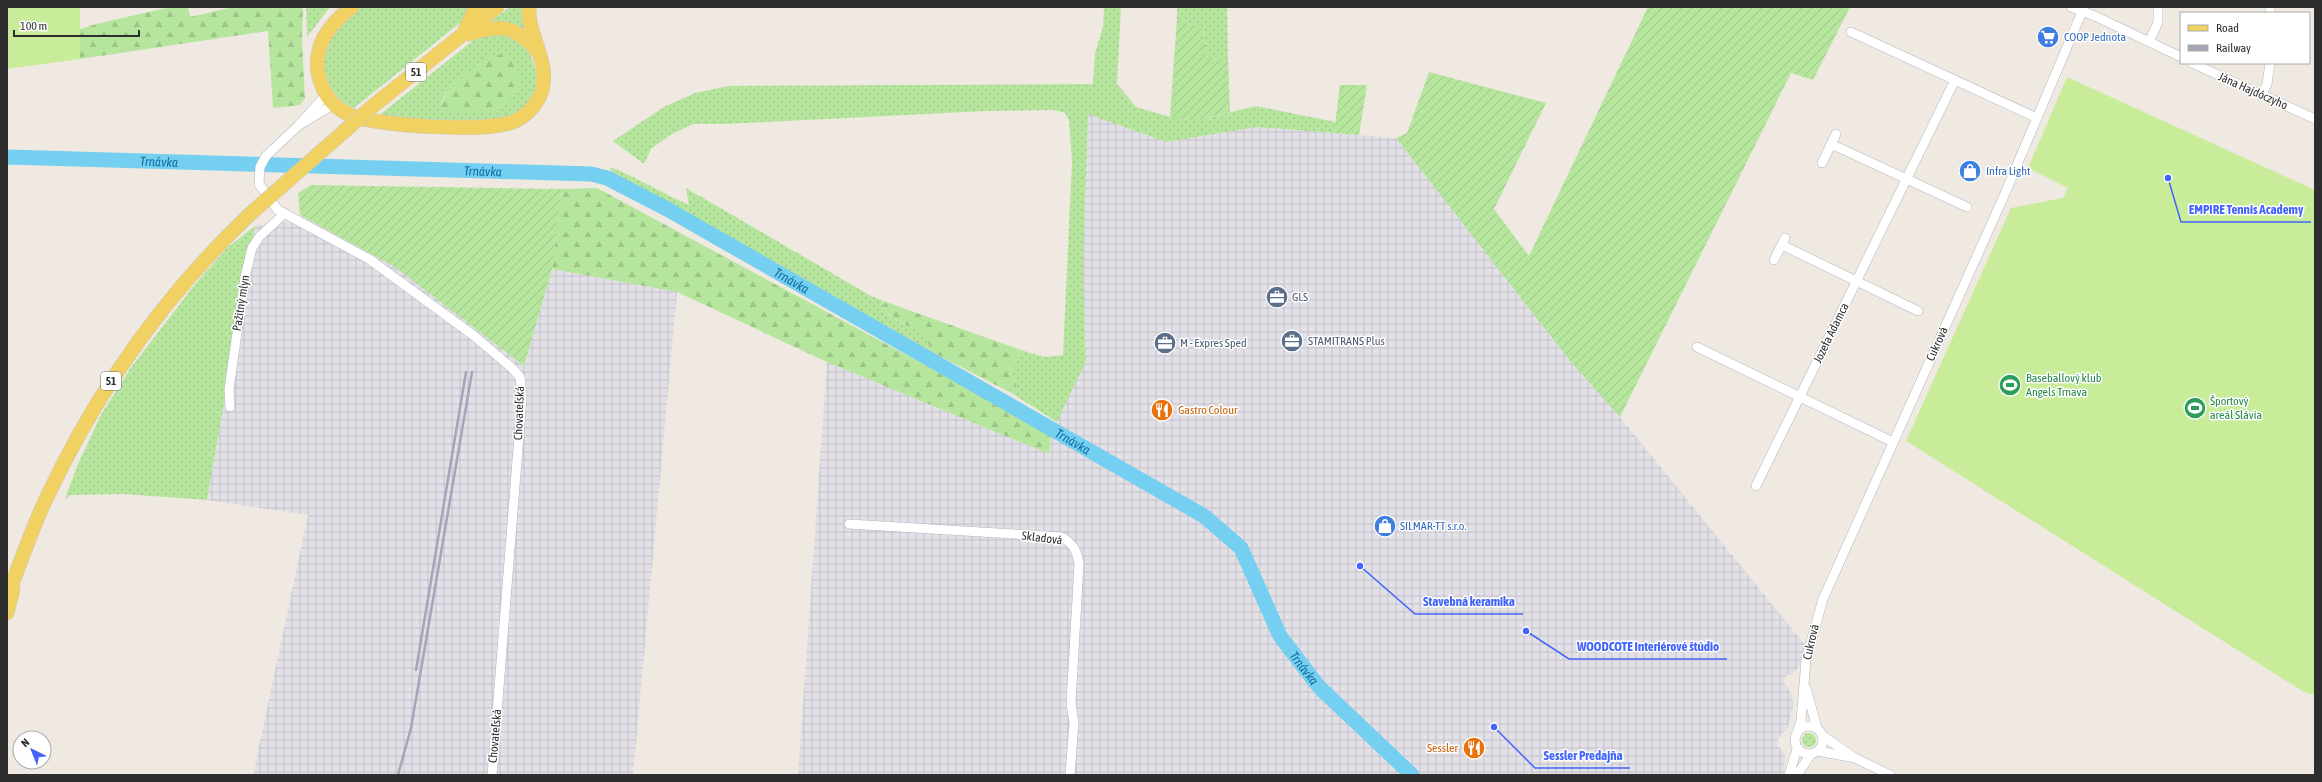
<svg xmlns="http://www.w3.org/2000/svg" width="2322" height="782" viewBox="0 0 2322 782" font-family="'Asap Condensed',sans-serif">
<defs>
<pattern id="industrial-grid" width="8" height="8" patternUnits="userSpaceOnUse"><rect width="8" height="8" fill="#e3e1e8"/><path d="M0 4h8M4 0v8" fill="none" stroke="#c3c1c7"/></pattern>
<pattern id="grass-dots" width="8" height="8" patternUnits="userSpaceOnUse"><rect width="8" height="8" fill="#b6e59e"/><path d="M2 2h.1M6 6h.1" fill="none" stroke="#9dc588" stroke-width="1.8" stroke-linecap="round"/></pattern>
<pattern id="forest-firs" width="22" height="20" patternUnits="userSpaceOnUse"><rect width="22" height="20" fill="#b6e59e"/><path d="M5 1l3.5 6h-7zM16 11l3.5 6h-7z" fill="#9dc588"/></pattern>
<pattern id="garden-furrows" width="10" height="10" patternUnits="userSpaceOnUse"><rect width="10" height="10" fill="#b6e59e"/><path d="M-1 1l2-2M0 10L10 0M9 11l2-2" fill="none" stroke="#9dc588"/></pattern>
</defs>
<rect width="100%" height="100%" fill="#efe9e1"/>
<!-- industrial -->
<path fill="url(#industrial-grid)" d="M 1088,113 L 1166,142 L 1257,127 L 1396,138 L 1570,361 L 1620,417 L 1805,645 L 1800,665 L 1792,675 L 1787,675 L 1783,681 L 1791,693 L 1794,704 L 1788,727 L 1778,739 L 1777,746 L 1780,748 L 1785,756 L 1784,775 L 798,775 L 827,362 L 1049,454 L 1051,433 L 1086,361 L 1083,268 Z
M 306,219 L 395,267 L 524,366 L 552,269 L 677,292 L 633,775 L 253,775 L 308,515 L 207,500 L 255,226 Z"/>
<!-- grass -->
<path fill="url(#grass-dots)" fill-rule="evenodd" d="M 306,7 L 330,7 L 307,37 Z
M 361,7 L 471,7 L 461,22 L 354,108 C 343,104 336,96 330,86 C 314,53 337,27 361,7 Z
M 510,7 L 525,7 L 529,35 L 489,23 Z
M 1104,7 L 1121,7 L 1117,84 L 1136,107 L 1170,117 L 1195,121 L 1256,106 L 1335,122 L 1334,133 L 1257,127 L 1166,142 L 1088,114 L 1083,268 L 1086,361 L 1057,422 L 1013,394 L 1017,384 L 1011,372 L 1021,350 L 1044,357 L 1063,355 L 1072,162 L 1069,121 L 1065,113 L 1054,110 L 986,111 L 725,124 L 693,124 L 670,135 L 651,149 L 644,164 L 613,141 L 664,107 L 695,93 L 728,86 L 1093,84 L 1095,54 L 1103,27 Z
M 1177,7 L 1227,7 L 1228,59 L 1207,58 L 1202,27 L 1177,19 Z
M 501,33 C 525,44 530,46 536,73 C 538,81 535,92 530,99 C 525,106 519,114 511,118 C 492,128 404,118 377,117 L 476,38 ZM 447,92 L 500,109 L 451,111 L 441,105 L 442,99 Z
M 610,167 C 637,177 661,193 689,205 L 686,188 L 871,296 L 886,302 L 883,306 C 889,319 910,328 923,332 L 932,352 L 690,214 L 612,174 Z
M 255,226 L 207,500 L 123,494 L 70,495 L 65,499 L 78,464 L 102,413 L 130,369 L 196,283 L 227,248 Z
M1802 740a7 7 0 1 1 14 0a7 7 0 1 1-14 0Z"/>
<!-- forest -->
<path fill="url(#forest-firs)" d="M 171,7 L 188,7 L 190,17 L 233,7 L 303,7 L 302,43 L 305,98 L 300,105 L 273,108 L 268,31 L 80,59 L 68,33 L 96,24 Z
M 503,54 C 527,66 524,96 501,109 C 491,114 463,111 451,111 L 445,110 L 441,105 C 442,92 480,59 494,55 C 496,54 500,55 503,54 Z
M 597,188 L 1051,433 L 1049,454 L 827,362 L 677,292 L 552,269 L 562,189 Z
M 886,302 L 1021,350 L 1011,372 L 1017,384 L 1013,394 L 932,352 L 923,332 C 910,328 890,319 883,306 Z"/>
<!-- garden -->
<path fill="url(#garden-furrows)" d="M 1648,7 L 1850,7 L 1813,80 L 1791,73 L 1620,417 L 1570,361 L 1396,138 L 1407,133 L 1429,72 L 1546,103 L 1494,209 L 1529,256 Z
M 1177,19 L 1202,27 L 1207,58 L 1228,59 L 1230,112 L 1195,121 L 1170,117 Z
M 1340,85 L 1367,85 L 1359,135 L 1334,133 Z
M 311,185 L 562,189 L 552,269 L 524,366 L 395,267 L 300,215 L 298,193 Z"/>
<!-- pitch -->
<path fill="#c9ec9a" d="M 7,7 L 80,7 L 80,59 L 7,69 Z
M 2067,77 L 2315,190 L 2315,695 L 2304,692 L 1906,441 L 2011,208 L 2063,198 L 2068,188 L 2028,168 Z"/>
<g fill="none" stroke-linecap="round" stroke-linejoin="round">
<!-- river -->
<path stroke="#75cff0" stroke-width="15" id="s1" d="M 7,157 L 591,174 L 607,178 L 667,209 L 1204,516 L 1241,548 L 1280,636 L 1319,687 L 1412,775"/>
<!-- street casing -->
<g stroke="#b4b7c1" stroke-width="10">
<path id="street" d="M 2071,7 L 2097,17 L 2181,57
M 2270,13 L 2270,7
M 1851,32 L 2037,118
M 2149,42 L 2158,22 L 2158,7
M 2192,63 L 2315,119
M 326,95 L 298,126 L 266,156 L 260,167 L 259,184 L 278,210 L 369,259 L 473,335 L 513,369 L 520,377 L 522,398 L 492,775
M 2261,95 L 2267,84 L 2270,63
M 301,124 L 334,104
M 1831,144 L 1967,207
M 1822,163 L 1836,134
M 1782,245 L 1918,311
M 1774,260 L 1785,238
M 1697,347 L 1893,442
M 230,407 L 229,389 L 245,277 L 252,248 L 260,236 L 284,214
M 1756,486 L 1955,80
M 849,524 L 1062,537 C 1073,544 1077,550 1079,564 L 1071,703 L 1074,723 L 1070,775
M 1806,688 L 1817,728
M1795 740a14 14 0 1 1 28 0a14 14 0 1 1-28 0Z
M 1798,730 L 1801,721 L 1806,660 L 1823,599 L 2003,198 L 2084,7
M 1823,736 L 1855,758 L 1890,775
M 1818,751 L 1855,758
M 1789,775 L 1797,749
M 1797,775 L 1811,754"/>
</g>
<!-- primary casing -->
<g stroke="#c9c9c9" stroke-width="15">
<path id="primary" d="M 352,7 C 339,17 325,31 320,47 C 312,73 324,104 350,115 C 376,126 490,133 515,121 C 527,116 538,103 542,90 C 550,61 527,35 529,7
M 465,30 L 476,7
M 469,34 C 499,24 516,25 537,51
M 373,106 L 497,7
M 7,597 C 20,564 31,531 46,499 C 96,392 164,296 249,215
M 7,613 L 13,589"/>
</g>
<!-- street -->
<use href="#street" stroke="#fff" stroke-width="9"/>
<!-- primary -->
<use href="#primary" stroke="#f2d163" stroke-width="14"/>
<!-- rail -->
<path stroke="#a3a6b8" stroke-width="2.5" d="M 416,670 L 466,372
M 398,775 L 411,728 L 472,372"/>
<!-- primary-bridge casing -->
<g stroke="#c9c9c9" stroke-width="15" stroke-linecap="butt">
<path id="primary-bridge" d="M 249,215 L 373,106"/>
</g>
<!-- primary-bridge -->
<use href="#primary-bridge" stroke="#f2d163" stroke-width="14"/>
</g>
<!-- icons -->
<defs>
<g id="supermarket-disc" transform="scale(1.15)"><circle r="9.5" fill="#3f7fe0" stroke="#fff"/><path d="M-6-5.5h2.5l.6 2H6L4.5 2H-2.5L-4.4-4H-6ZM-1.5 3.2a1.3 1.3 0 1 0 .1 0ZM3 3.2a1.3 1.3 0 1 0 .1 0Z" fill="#fff"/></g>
<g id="shop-disc" transform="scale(1.15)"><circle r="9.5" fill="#3f7fe0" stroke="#fff"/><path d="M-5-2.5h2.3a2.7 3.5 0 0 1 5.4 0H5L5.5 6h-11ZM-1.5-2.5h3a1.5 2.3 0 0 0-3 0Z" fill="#fff"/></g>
<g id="office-disc" transform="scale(1.15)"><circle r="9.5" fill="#5c6f8a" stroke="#fff"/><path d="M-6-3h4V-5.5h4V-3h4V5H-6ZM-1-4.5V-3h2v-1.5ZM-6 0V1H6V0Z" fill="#fff"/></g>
<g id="stadium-disc" transform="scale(1.15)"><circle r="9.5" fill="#2e9e5b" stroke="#fff"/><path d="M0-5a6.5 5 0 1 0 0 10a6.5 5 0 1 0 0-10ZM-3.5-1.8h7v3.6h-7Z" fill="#fff"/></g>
<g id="restaurant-disc" transform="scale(1.15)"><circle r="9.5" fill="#e8710a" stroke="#fff"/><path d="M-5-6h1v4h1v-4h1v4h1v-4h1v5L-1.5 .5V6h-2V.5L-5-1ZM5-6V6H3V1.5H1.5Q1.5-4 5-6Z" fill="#fff"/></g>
</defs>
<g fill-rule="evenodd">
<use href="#supermarket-disc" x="2048" y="37"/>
<use href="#shop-disc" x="1970" y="171"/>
<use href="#office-disc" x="1277" y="297"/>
<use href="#office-disc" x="1292" y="341"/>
<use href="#office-disc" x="1165" y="343"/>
<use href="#stadium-disc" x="2010" y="385"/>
<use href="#stadium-disc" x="2195" y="408"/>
<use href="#restaurant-disc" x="1162" y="410"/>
<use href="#shop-disc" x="1385" y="526"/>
<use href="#restaurant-disc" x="1474" y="748"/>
</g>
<g text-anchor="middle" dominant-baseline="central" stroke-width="3" stroke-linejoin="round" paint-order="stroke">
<!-- shield labels -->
<g fill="#fff" stroke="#6d6d6d" stroke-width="1">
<rect x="406" y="63" width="20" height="18" rx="3"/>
<rect x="101" y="372" width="20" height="18" rx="3"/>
</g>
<g font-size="11" font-weight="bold" fill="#2e2e2e">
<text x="416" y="72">51</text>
<text x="111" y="381">51</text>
</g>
<!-- shop labels -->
<g font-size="12" fill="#366cbe" stroke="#fff" text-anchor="start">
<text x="2064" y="37">COOP Jednota</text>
<text x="1986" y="171">Infra Light</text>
<text x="1400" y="526">SILMAR-TT s.r.o.</text>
</g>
<!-- street labels -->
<g font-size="12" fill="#2e2e2e" stroke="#fff">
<text transform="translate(2253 91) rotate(24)">Jána Hajdóczyho</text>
<text transform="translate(241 303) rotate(-81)">Pažitný mlyn</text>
<text transform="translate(1831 333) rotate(-64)">Jozefa Adamca</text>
<text transform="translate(1937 344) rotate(-66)">Cukrová</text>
<text transform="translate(519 413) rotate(-88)">Chovateľská</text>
<text transform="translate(1042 538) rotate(7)">Skladová</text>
<text transform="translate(1811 642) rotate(-77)">Cukrová</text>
<text transform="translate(495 736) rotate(-85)">Chovateľská</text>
</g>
<!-- service labels -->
<g font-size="12" fill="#4e5e75" stroke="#fff" text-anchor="start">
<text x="1292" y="297">GLS</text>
<text x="1308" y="341">STAMITRANS Plus</text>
<text x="1180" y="343">M - Expres Sped</text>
</g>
<!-- leisure labels -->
<g font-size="12" fill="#27864d" stroke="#fff" text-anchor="start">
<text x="2026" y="378">Baseballový klub<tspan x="2026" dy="14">Angels Trnava</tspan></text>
<text x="2210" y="401">Športový<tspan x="2210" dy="14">areál Slávia</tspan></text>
</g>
<!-- food labels -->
<g font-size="12" fill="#c56008" stroke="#fff" text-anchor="start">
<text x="1178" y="410">Gastro Colour</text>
<text x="1458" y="748" text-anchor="end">Sessler</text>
</g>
<!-- water labels -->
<g font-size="13" font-style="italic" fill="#0d6fa3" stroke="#fff">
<text stroke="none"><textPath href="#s1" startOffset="152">Trnávka</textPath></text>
<text stroke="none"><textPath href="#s1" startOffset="476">Trnávka</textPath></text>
<text stroke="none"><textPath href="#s1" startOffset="812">Trnávka</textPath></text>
<text stroke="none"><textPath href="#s1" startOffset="1136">Trnávka</textPath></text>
<text stroke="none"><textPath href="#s1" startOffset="1472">Trnávka</textPath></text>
</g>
</g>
<!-- callouts -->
<path fill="none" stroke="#4264fb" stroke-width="1.5" d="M2168 178L2181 222H2311M1360 566L1415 614H1523M1526 631L1569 659H1727M1494 727L1535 768H1630"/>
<g fill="#4264fb" stroke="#fff" stroke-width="1.5">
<circle cx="2168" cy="178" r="4"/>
<circle cx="1360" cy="566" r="4"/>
<circle cx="1526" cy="631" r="4"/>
<circle cx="1494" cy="727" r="4"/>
</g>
<g font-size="13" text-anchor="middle" font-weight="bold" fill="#4264fb" stroke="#fff" stroke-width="3" stroke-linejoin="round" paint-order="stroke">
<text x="2246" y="214">EMPIRE Tennis Academy</text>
<text x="1469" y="606">Stavebná keramika</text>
<text x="1648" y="651">WOODCOTE Interiérové štúdio</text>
<text x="1583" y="760">Sessler Predajňa</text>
</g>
<!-- border -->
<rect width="2322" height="782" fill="none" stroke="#2e2e2e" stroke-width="16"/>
<!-- legend -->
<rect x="2180" y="12" width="130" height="52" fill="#ffffff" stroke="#ababab"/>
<rect x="2188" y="25" width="20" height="6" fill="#f2d163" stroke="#ababab"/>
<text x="2216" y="32" font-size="12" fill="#2e2e2e">Road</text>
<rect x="2188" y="45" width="20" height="6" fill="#a3a6b8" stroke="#ababab"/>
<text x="2216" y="52" font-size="12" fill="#2e2e2e">Railway</text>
<!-- north arrow -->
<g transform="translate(32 750) rotate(317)"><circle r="19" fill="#ffffff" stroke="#ababab"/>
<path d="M0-3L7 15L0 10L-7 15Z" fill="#4264fb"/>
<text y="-6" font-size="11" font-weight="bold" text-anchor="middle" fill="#2e2e2e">N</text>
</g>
<!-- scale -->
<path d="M14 30v6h125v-6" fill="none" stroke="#2e2e2e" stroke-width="2"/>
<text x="20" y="30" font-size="12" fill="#2e2e2e" stroke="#ffffff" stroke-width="3" paint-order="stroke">100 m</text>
</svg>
